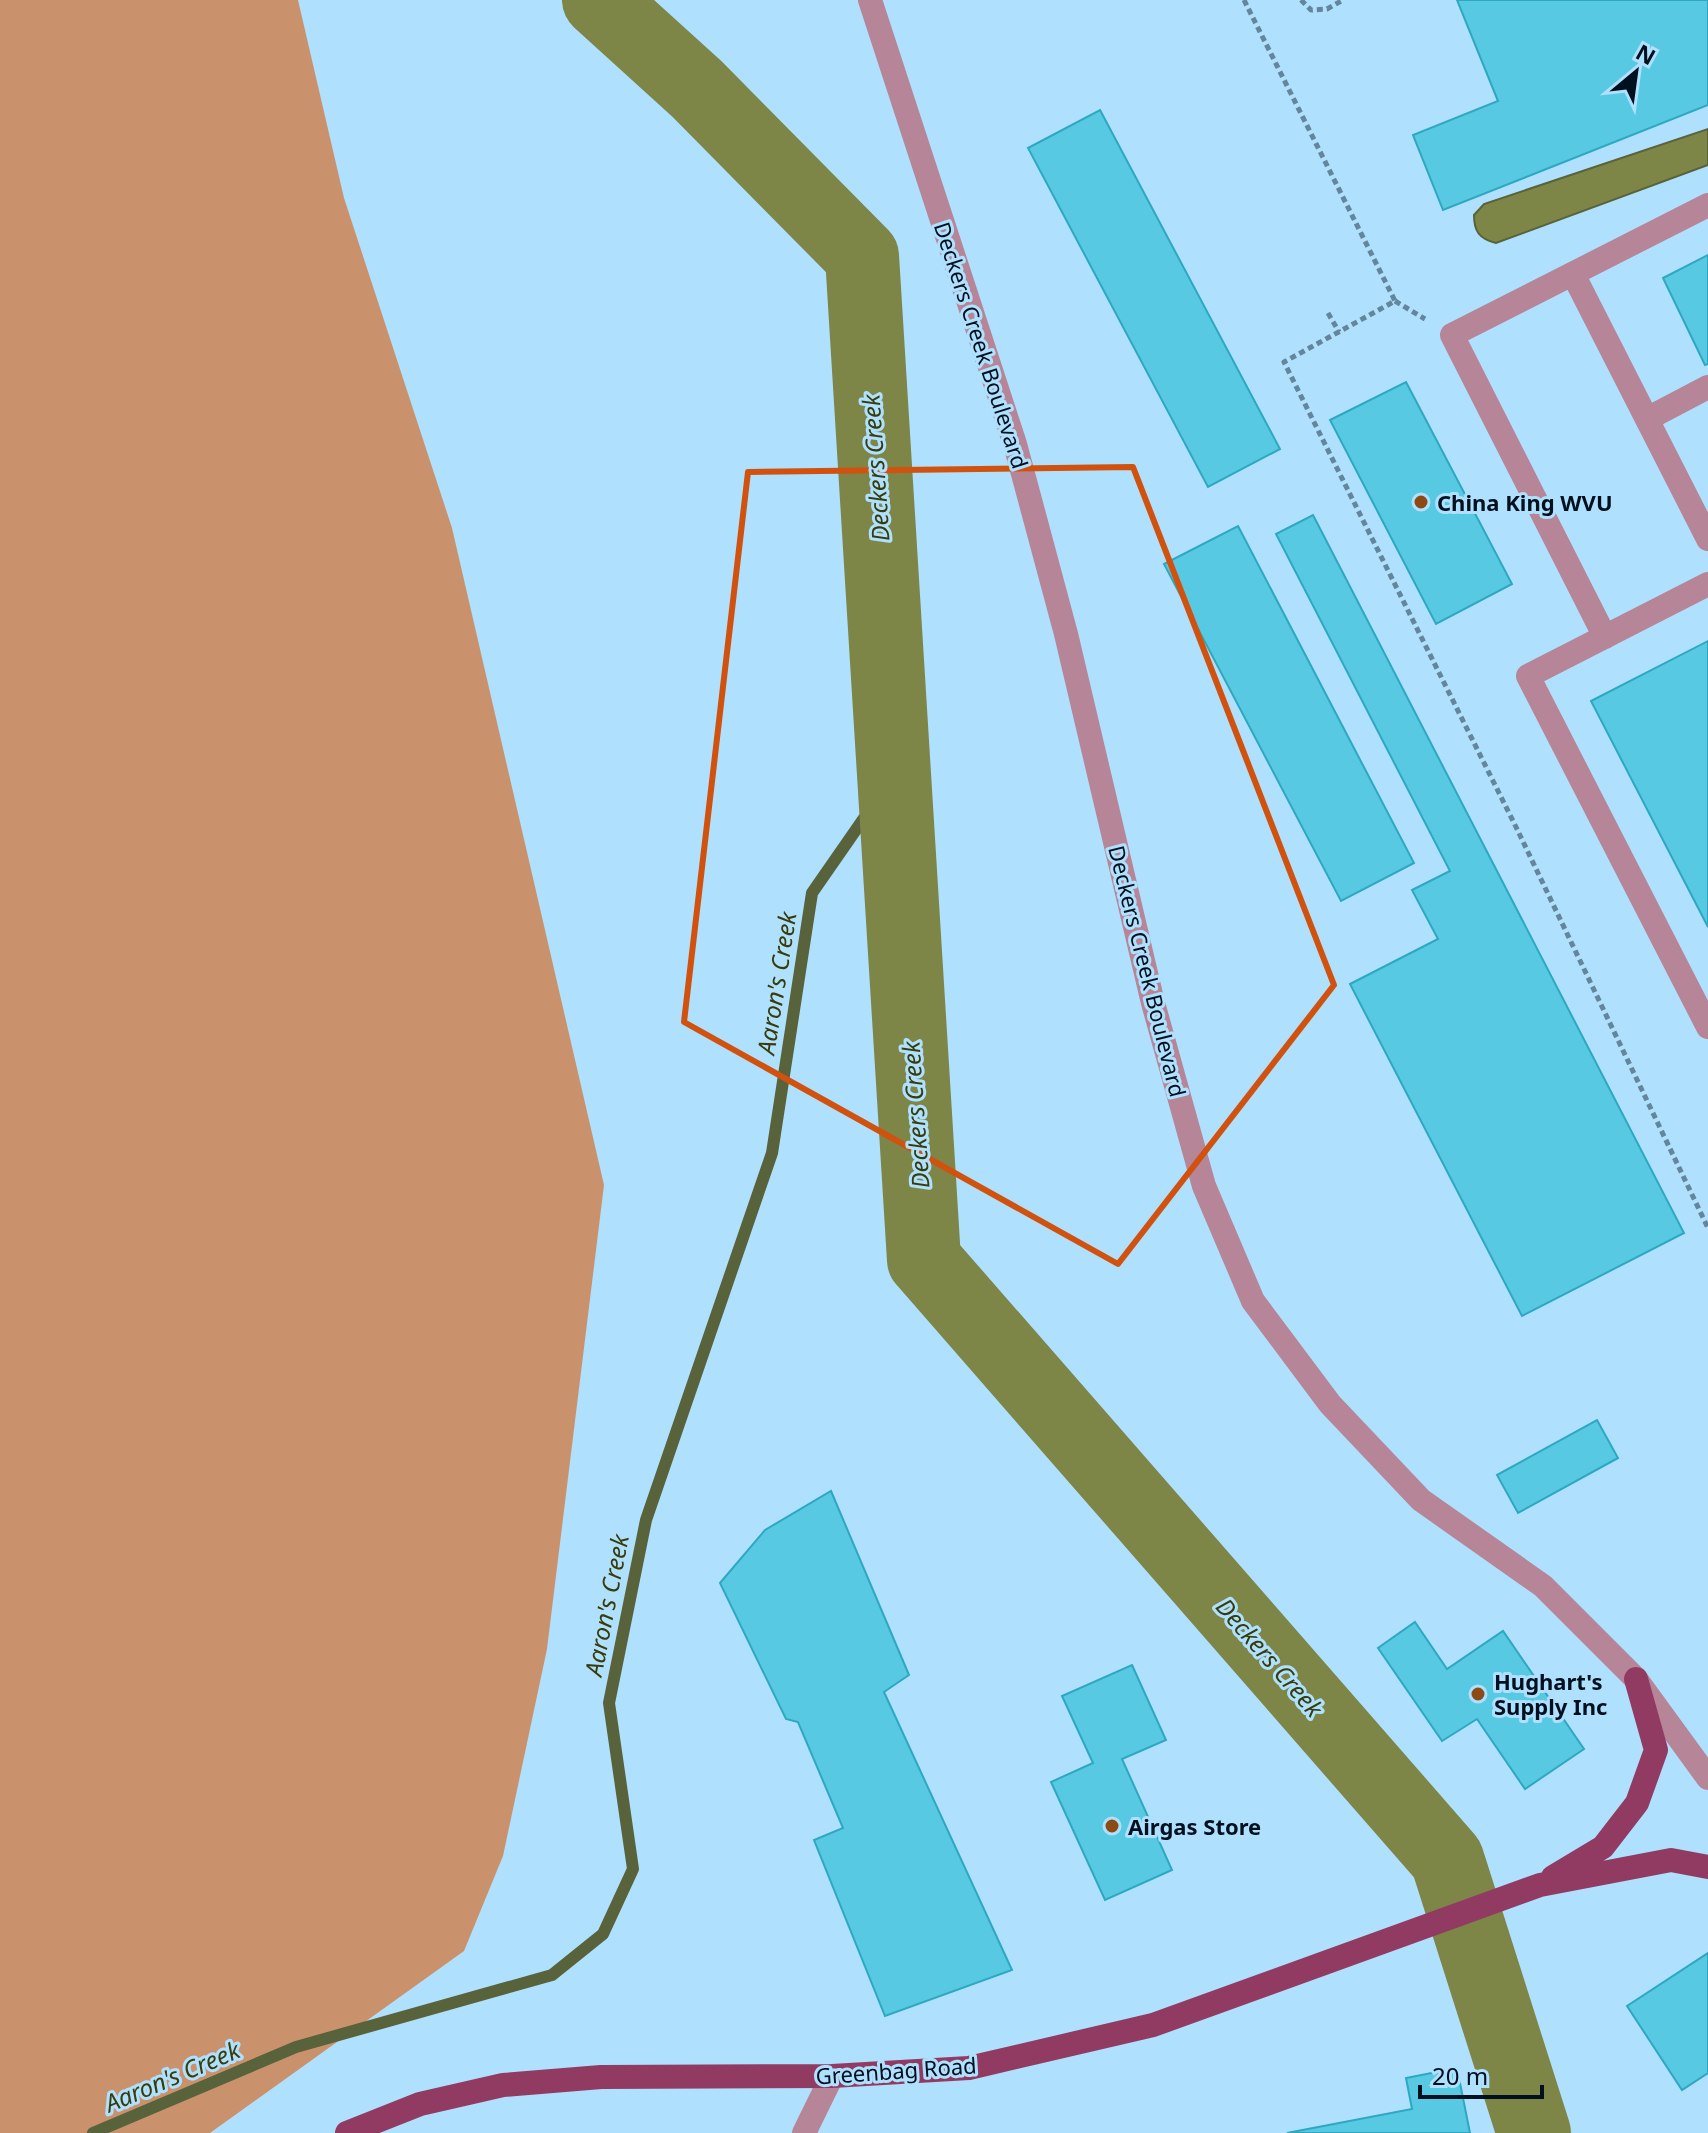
<svg xmlns="http://www.w3.org/2000/svg" width="1708" height="2133" viewBox="0 0 1708 2133" font-family="'Noto Sans',sans-serif">
<rect width="100%" height="100%" fill="#afe0fd"/>
<!-- forest -->
<path fill="#ca926c" d="M 0,0 L 298,0 L 344,198 L 452,528 L 604,1185 L 547,1649 L 503,1856 L 464,1951 L 210,2133 L 0,2133 Z"/>
<!-- water -->
<path fill="#7d8547" stroke="#58623b" stroke-width="2" d="M 1708,129 L 1708,165 L 1496,243 C 1479,239 1474,231 1474,215 L 1484,204 Z"/>
<g fill="none" stroke-linecap="round" stroke-linejoin="round">
<!-- stream -->
<path stroke="#58623b" stroke-width="12" d="M 93,2133 L 296,2047 L 552,1975 L 603,1934 L 633,1869 L 609,1703 L 646,1520 L 772,1153 L 812,893 L 894,775"/>
<!-- river -->
<path stroke="#7d8547" stroke-width="74" d="M 599,0 L 697,89 L 862,256 L 924,1260 L 1447,1859 L 1534,2133"/>
</g>
<!-- building -->
<path fill="#58c9e2" stroke="#2ea8c0" stroke-width="2" d="M 1457,0 L 1708,0 L 1708,105 L 1443,210 L 1413,135 L 1498,101 Z
M 1100,110 L 1280,449 L 1208,487 L 1028,148 Z
M 1708,255 L 1708,364 L 1705,365 L 1663,278 Z
M 1406,382 L 1512,584 L 1436,624 L 1330,420 Z
M 1313,515 L 1684,1233 L 1522,1316 L 1350,984 L 1438,939 L 1412,890 L 1450,871 L 1276,534 Z
M 1238,526 L 1414,863 L 1341,901 L 1164,564 Z
M 1708,641 L 1708,927 L 1591,701 Z
M 1597,1420 L 1618,1458 L 1518,1513 L 1497,1475 Z
M 831,1491 L 909,1675 L 884,1692 L 1012,1970 L 885,2016 L 814,1840 L 843,1828 L 798,1722 L 786,1719 L 720,1583 L 765,1530 Z
M 1415,1622 L 1447,1669 L 1503,1631 L 1584,1749 L 1525,1789 L 1477,1719 L 1442,1741 L 1378,1648 Z
M 1132,1665 L 1166,1740 L 1122,1759 L 1172,1870 L 1105,1900 L 1051,1782 L 1093,1763 L 1062,1696 Z
M 1708,1953 L 1708,2073 L 1682,2090 L 1627,2006 Z
M 1457,2068 L 1470,2133 L 1287,2133 L 1412,2109 L 1406,2078 Z"/>
<g fill="none" stroke-linecap="round" stroke-linejoin="round">
<!-- path -->
<path stroke="#63869c" stroke-width="5" stroke-dasharray="6 4" stroke-linecap="butt" d="M 1244,0 L 1395,301 L 1284,362 L 1516,827 L 1708,1228
M 1301,0 L 1311,10 L 1327,9 L 1343,0
M 1395,301 L 1425,319
M 1328,313 L 1339,332"/>
<!-- minor -->
<path stroke="#b68597" stroke-width="24" d="M 870,0 L 1015,444 L 1066,634 L 1153,1003 L 1204,1186 L 1253,1301 L 1330,1404 L 1421,1500 L 1543,1586 L 1636,1679 L 1708,1778
M 1573,274 L 1708,539
M 1647,419 L 1708,387
M 1708,584 L 1528,676 L 1708,1027
M 1605,637 L 1452,335 L 1708,205
M 804,2133 L 832,2076"/>
<!-- major -->
<path stroke="#913b62" stroke-width="24" d="M 1553,1877 L 1603,1847 L 1637,1803 L 1656,1750 L 1636,1679
M 347,2133 L 420,2104 L 503,2085 L 601,2077 L 832,2076 L 969,2068 L 1153,2025 L 1540,1885 L 1671,1860 L 1708,1867"/>
</g>
<!-- marked area -->
<path fill="none" stroke="#d1520e" stroke-width="6" stroke-linejoin="round" d="M 1133,467 L 1334,985 L 1118,1264 L 684,1022 L 748,472 Z"/>
<!-- markers -->
<g fill="#8c4b15" stroke="#afe0fd" stroke-width="3">
<circle cx="1421" cy="502" r="8"/>
<circle cx="1478" cy="1694" r="8"/>
<circle cx="1112" cy="1826" r="8"/>
</g>
<g text-anchor="middle" dominant-baseline="central" stroke-width="6" stroke-linejoin="round" paint-order="stroke">
<!-- street labels -->
<g font-size="22" fill="#00101e" stroke="#afe0fd">
<text transform="translate(982 345) rotate(72)">Deckers Creek Boulevard</text>
<text transform="translate(1148 971) rotate(76)">Deckers Creek Boulevard</text>
<text transform="translate(896 2070) rotate(-4)">Greenbag Road</text>
</g>
<!-- poi labels -->
<g font-size="22" font-weight="bold" fill="#00101e" stroke="#afe0fd" text-anchor="start">
<text x="1437" y="502">China King WVU</text>
<text x="1494" y="1681">Hughart's<tspan x="1494" dy="25">Supply Inc</tspan></text>
<text x="1128" y="1826">Airgas Store</text>
</g>
<!-- water labels -->
<g font-size="24" font-style="italic" fill="#373c0a" stroke="#afe0fd">
<text transform="translate(875 468) rotate(-94)">Deckers Creek</text>
<text transform="translate(776 983) rotate(-81)">Aaron's Creek</text>
<text transform="translate(915 1115) rotate(-94)">Deckers Creek</text>
<text transform="translate(606 1605) rotate(-79)">Aaron's Creek</text>
<text transform="translate(1270 1657) rotate(49)">Deckers Creek</text>
<text transform="translate(172 2076) rotate(-23)">Aaron's Creek</text>
</g>
</g>
<!-- north arrow -->
<g transform="translate(1636 72) rotate(29)" stroke="#afe0fd" stroke-width="6" paint-order="stroke">
<path d="M0-6L14 30L0 20L-14 30Z" fill="#00101e"/>
<text y="-12" font-size="22" font-weight="bold" text-anchor="middle" fill="#00101e">N</text>
</g>
<!-- scale -->
<path d="M1420 2085v12h122v-12" fill="none" stroke="#00101e" stroke-width="4"/>
<text x="1432" y="2085" font-size="24" fill="#00101e" stroke="#afe0fd" stroke-width="6" paint-order="stroke">20 m</text>
</svg>
